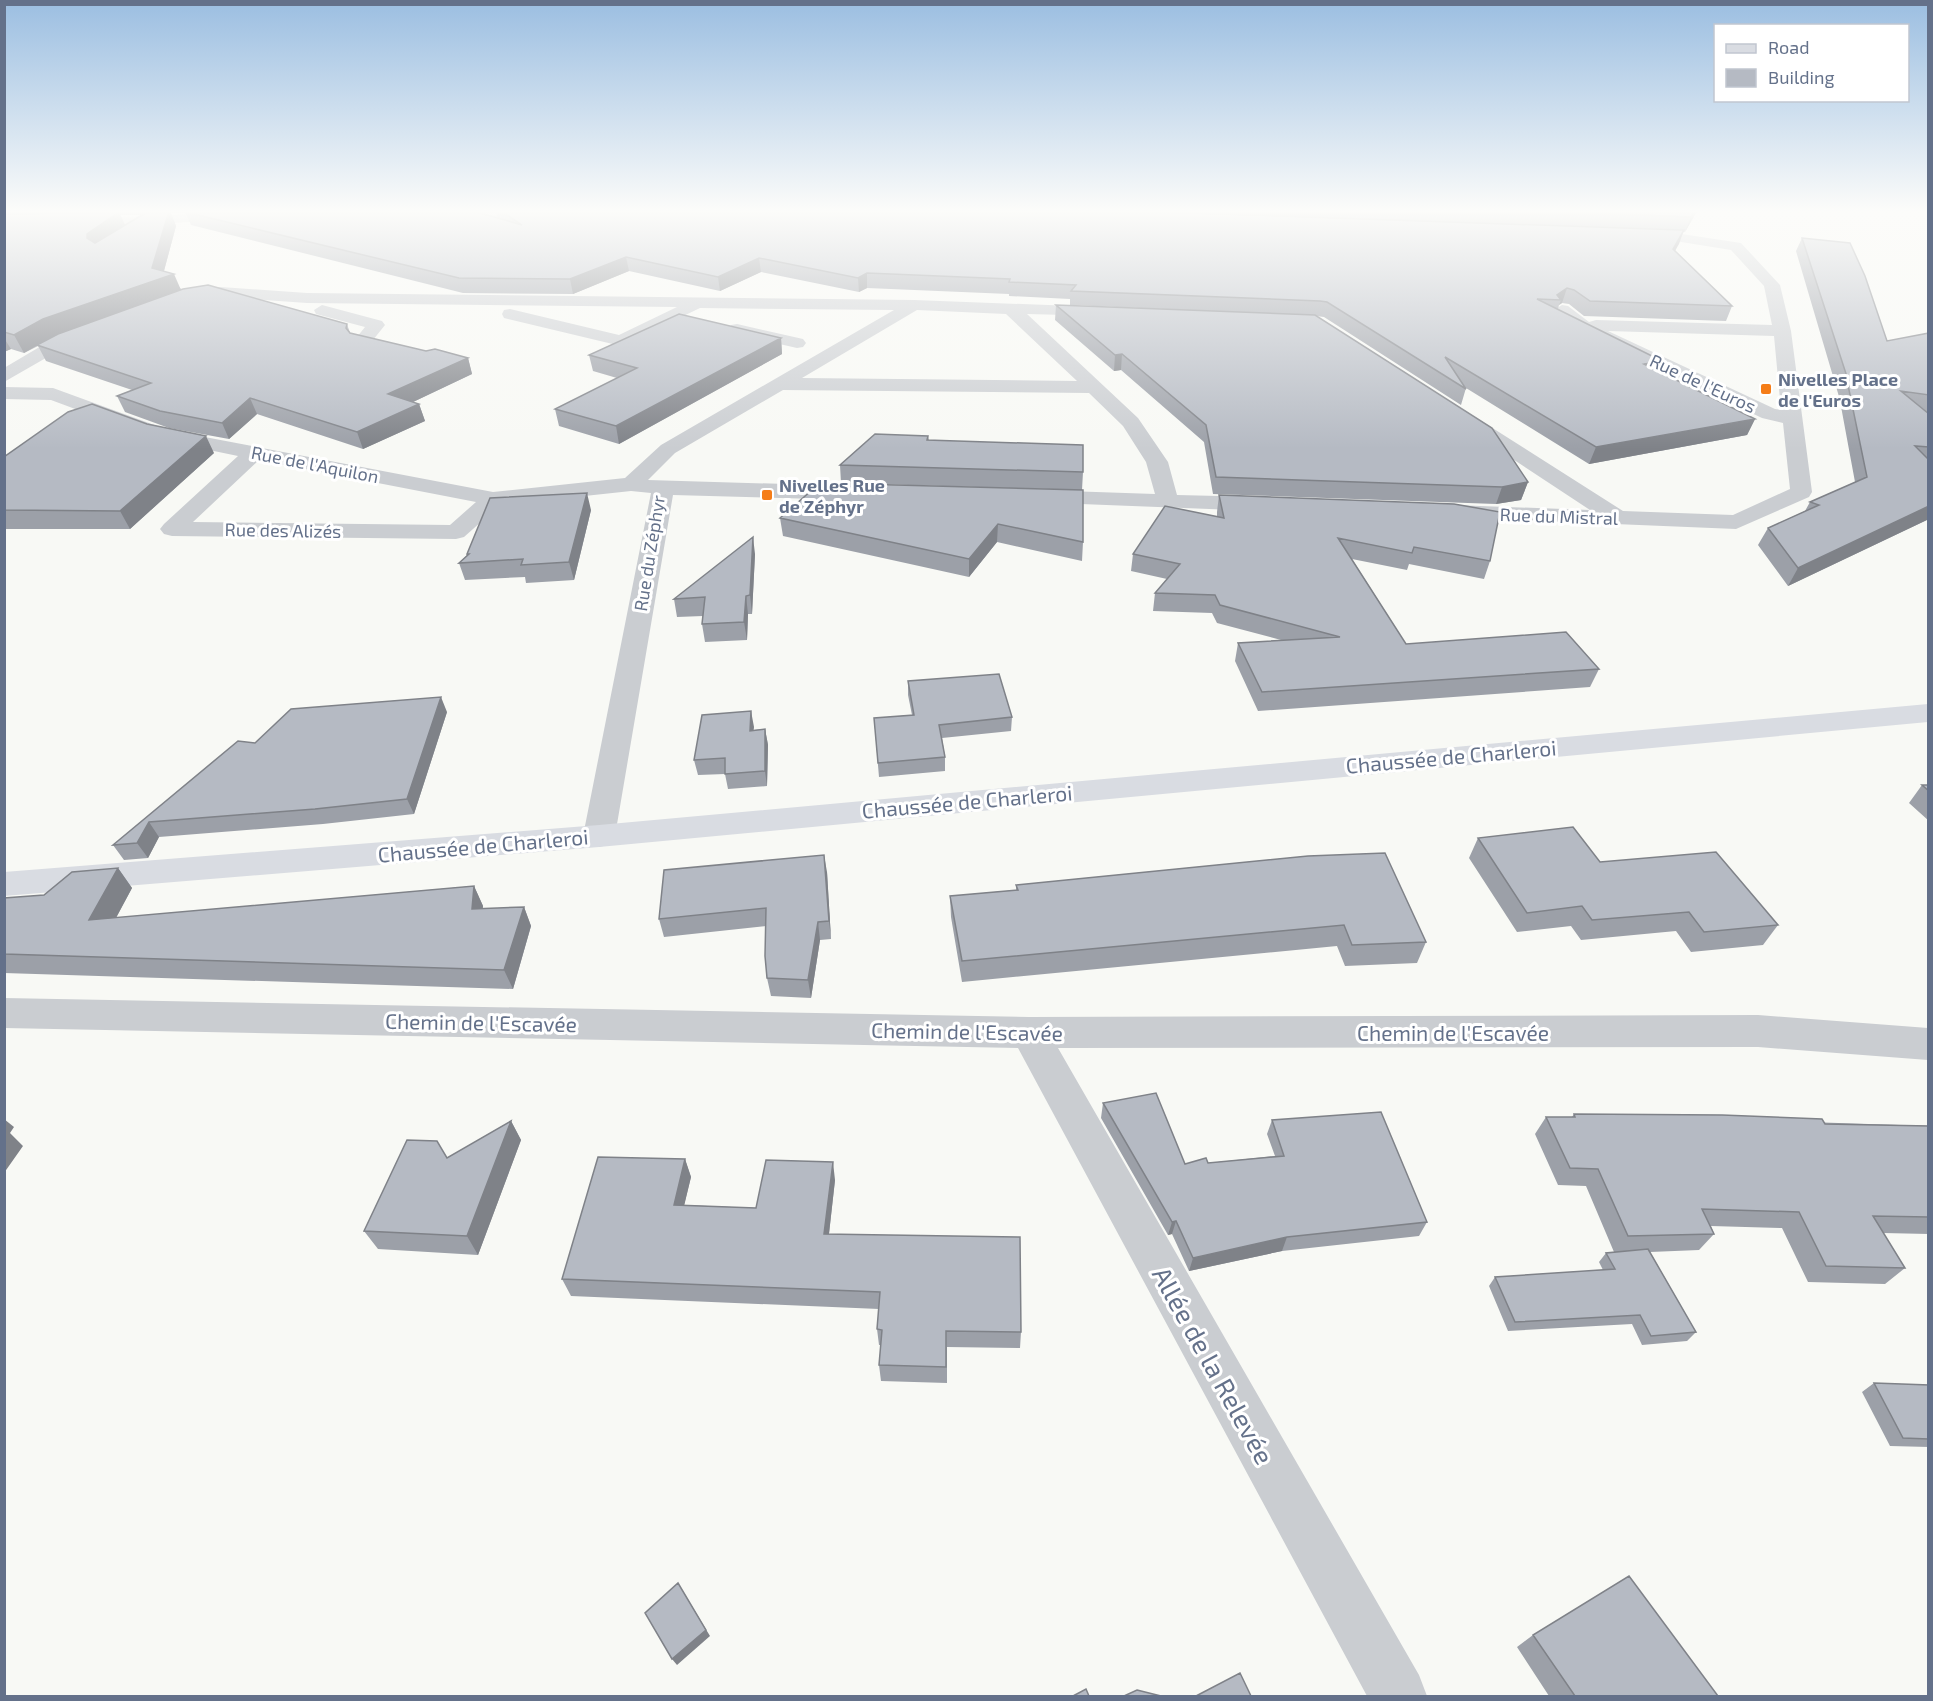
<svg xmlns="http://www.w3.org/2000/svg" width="1933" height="1701" viewBox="0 0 1933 1701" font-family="'Exo 2',sans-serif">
<rect width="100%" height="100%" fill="#f8f9f5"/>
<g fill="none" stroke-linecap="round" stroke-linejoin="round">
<!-- minor -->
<path fill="#cacdd1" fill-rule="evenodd" d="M 231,211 L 238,212 L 240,215 L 238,218 L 149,225 L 4,227 L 4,219 L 149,217 Z
M 431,211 L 548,211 L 549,213 L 542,217 L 437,217 L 432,216 Z
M 1637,232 L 1675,233 L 1741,243 L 1780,285 L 1791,331 L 1812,492 L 1809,497 L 1736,529 L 1446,517 L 1443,512 L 1446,507 L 1454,505 L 1590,510 L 1458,423 L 1455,419 L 1458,415 L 1472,415 L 1623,511 L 1733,515 L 1790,489 L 1783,423 L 1762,418 L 1576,329 L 1554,310 L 1562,305 L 1568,306 L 1589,322 L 1596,320 L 1772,325 L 1764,286 L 1731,250 L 1675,241 L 1632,239 L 1630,236 ZM 1608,331 L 1774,336 L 1781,410 L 1775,409 Z
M 221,287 L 307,293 L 914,300 L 1100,307 L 1106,308 L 1108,312 L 1106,316 L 1027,314 L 1138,418 L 1168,462 L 1177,495 L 1261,497 L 1269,499 L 1272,504 L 1269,509 L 1261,511 L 1029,502 L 1026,497 L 1029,492 L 1037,490 L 1155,494 L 1146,462 L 1123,426 L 1089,393 L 783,390 L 675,453 L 648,480 L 853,486 L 861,488 L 864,493 L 861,498 L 853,500 L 673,495 L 615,836 L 611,844 L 599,847 L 587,844 L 583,836 L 651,493 L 631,491 L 500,505 L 464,537 L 456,539 L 172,536 L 164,534 L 160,529 L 164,524 L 238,456 L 156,439 L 51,400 L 4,399 L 4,387 L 53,388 L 168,430 L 493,492 L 625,478 L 661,445 L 894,310 L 700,308 L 621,346 L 504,318 L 502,314 L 504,310 L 510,309 L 619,335 L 677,307 L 307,303 L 221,297 L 192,300 L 184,295 L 192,290 ZM 917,310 L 1006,314 L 1077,381 L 802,378 ZM 259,460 L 476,502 L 450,525 L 193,522 Z
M 322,305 L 382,321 L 385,325 L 373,340 L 404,348 L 407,352 L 404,356 L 398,357 L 356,346 L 353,342 L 365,327 L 316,314 L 314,310 Z
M 737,324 L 803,339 L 806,343 L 803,347 L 797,348 L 731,333 L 728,329 L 731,325 Z
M 82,329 L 88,330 L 91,334 L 88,338 L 65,347 L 4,382 L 4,368 L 53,339 Z
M 4,998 L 1029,1017 L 1758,1015 L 1928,1028 L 1928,1060 L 1758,1047 L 1058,1048 L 1419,1675 L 1427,1696 L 1367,1696 L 1018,1048 L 4,1028 Z"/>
<!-- secondary -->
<path fill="#d9dce2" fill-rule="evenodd" d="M 1928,704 L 1928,722 L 599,847 L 4,896 L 4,872 L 599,825 Z"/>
</g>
<!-- wall -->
<path fill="#9ca0a8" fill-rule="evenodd" d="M 4,211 L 473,211 L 497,218 L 496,211 L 1697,211 L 1685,232 L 1683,232 L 1675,251 L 1732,306 L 1726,321 L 1584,316 L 1569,304 L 1562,303 L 1559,305 L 1558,309 L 1658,371 L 1755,419 L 1747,435 L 1589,464 L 1466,388 L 1461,405 L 1324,317 L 1316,316 L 1528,482 L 1521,500 L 1496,504 L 1213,494 L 1204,442 L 1121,370 L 1114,371 L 1055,320 L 1056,305 L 1187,310 L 1070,305 L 1070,299 L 1009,296 L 1009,294 L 867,288 L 859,292 L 761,272 L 720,291 L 629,271 L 573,294 L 463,293 L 191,225 L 185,212 L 171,213 L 176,226 L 164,271 L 181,289 L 347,324 L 350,333 L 426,351 L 468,358 L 472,374 L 413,402 L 419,404 L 425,421 L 363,449 L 257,414 L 229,439 L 169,428 L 125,412 L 117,396 L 132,390 L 46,361 L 38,346 L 24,353 L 11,349 L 4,352 ZM 120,215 L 142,215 L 125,225 Z
M 1802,238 L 1887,341 L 1929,333 L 1929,412 L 1926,412 L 1929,414 L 1929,519 L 1788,586 L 1758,545 L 1768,528 L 1805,511 L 1810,502 L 1855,482 L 1840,401 L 1840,400 L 1796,251 Z
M 781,338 L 782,354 L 619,444 L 559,426 L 555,409 L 617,378 L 593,371 L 589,355 Z
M 928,436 L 929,440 L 1083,472 L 1082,490 L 841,483 L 840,465 Z
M 214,453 L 130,529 L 4,529 L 4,457 Z
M 1083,490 L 1083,542 L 1082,561 L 997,542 L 969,577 L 783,536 L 780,518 Z
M 1219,495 L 1490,561 L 1484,579 L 1409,564 L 1407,570 L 1352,559 L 1406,644 L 1599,669 L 1590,687 L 1258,711 L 1235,661 L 1238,643 L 1281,640 L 1217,623 L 1212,613 L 1153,611 L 1155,593 L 1167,579 L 1131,571 L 1133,554 L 1217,516 L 1217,512 Z
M 591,510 L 574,580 L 526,583 L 525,577 L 465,580 L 459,563 L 467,555 L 467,554 Z
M 755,554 L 752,614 L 748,614 L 747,640 L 705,642 L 702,624 L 703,616 L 677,617 L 674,599 Z
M 908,681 L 1012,717 L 1011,731 L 942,738 L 945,757 L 945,771 L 879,777 L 874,718 L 912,715 L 908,695 Z
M 751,711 L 753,730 L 765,729 L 768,745 L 767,786 L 728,789 L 725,774 L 698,775 L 694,760 Z
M 447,712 L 414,814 L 323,824 L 159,837 L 148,858 L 124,860 L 113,845 L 255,743 Z
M 1922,785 L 1929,785 L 1929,821 L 1909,803 Z
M 1478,838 L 1778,925 L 1763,945 L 1691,952 L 1676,931 L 1581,940 L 1571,926 L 1517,932 L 1469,858 Z
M 1308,856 L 1426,942 L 1417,963 L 1345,966 L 1337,946 L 962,982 L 951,917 L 950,896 L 1016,890 L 1016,885 Z
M 118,868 L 132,888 L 116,918 L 474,886 L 483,906 L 482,909 L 524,907 L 531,926 L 513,989 L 4,973 L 4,898 L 44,895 Z
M 827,872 L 831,939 L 820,940 L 811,998 L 771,996 L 767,978 L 766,926 L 664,937 L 659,919 Z
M 1103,1103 L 1185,1164 L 1208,1163 L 1275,1156 L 1267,1134 L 1272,1120 L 1427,1222 L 1419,1236 L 1282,1251 L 1189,1271 L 1172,1234 L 1168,1235 L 1101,1118 Z
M 1574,1114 L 1929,1126 L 1929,1234 L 1883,1233 L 1905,1268 L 1885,1284 L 1808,1282 L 1782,1228 L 1711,1226 L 1714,1234 L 1699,1250 L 1650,1252 L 1696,1332 L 1687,1341 L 1642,1345 L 1632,1324 L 1508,1331 L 1489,1286 L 1495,1277 L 1603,1270 L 1599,1262 L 1606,1253 L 1614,1252 L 1586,1186 L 1558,1185 L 1535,1134 L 1546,1117 L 1572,1117 Z
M 511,1121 L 521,1140 L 478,1255 L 378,1249 L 364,1231 L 447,1158 Z
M 685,1159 L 691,1177 L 684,1205 L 756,1208 L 835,1180 L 829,1234 L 1021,1332 L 1020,1348 L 947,1347 L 947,1383 L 881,1381 L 879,1365 L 881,1345 L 879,1345 L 877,1329 L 879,1309 L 571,1296 L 562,1279 Z
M 1874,1383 L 1929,1385 L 1929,1447 L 1890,1446 L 1862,1392 Z
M 1533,1635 L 1718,1696 L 1549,1696 L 1517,1647 Z"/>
<!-- shaded-wall -->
<path fill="#7f8288" d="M 147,211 L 202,211 L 171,213 L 176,226 L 162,278 L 174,274 L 181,290 L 52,337 L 24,353 L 14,335 L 43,319 L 152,268 L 149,215 Z
M 1695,211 L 1697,211 L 1685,232 L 1691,217 Z
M 119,212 L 126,227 L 94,250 L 87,238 L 87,234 Z
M 1684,230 L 1679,244 L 1668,263 L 1673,249 Z
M 626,257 L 629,271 L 573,294 L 570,279 Z
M 759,258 L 761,272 L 720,291 L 718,277 Z
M 867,273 L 867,288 L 859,292 L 858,278 Z
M 1567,288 L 1562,303 L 1559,305 L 1561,300 L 1557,295 Z
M 4,338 L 11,349 L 4,352 Z
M 781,338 L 782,354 L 619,444 L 616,426 Z
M 1122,354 L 1121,370 L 1114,371 L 1115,355 Z
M 468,358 L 472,374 L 394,411 L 388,394 Z
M 1662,361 L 1656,377 L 1644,364 Z
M 250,398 L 257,414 L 229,439 L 222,423 Z
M 419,404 L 425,421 L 363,449 L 357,432 Z
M 1755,419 L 1747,435 L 1589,464 L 1596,447 Z
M 206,436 L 214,453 L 130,529 L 120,511 Z
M 1528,482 L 1521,500 L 1496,504 L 1502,487 Z
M 587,493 L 591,510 L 574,580 L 569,562 Z
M 1929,506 L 1929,519 L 1788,586 L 1798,568 Z
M 998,524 L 997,542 L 969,577 L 969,559 Z
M 753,537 L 755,554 L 752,614 L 750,595 Z
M 746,596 L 748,614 L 747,640 L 744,622 Z
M 441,697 L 447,712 L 414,814 L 407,799 Z
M 751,711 L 754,727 L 752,746 L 750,731 Z
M 765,729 L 768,745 L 767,786 L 765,771 Z
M 149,822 L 159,837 L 148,858 L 137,843 Z
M 824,855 L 827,872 L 831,939 L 829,921 Z
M 118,868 L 132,888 L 104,940 L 89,920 Z
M 474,886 L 483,906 L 481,929 L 472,909 Z
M 524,907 L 531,926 L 513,989 L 504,970 Z
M 818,922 L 820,940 L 811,998 L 808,980 Z
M 4,1119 L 14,1127 L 10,1133 L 23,1146 L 4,1173 Z
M 511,1121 L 521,1140 L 478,1255 L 467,1236 Z
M 685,1159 L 691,1177 L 680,1223 L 674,1205 Z
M 833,1162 L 835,1180 L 827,1251 L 824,1234 Z
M 1176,1221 L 1172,1234 L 1168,1235 L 1172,1222 Z
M 1287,1237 L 1282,1251 L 1189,1271 L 1193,1258 Z
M 678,1583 L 710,1636 L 677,1665 L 672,1659 Z"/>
<!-- building -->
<path fill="#b5bac3" stroke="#7f8288" stroke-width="1.5" d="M 160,211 L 169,211 L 152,268 L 174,274 L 43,319 L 14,335 L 4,332 L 4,214 L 119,212 L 87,234 L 87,238 L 95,243 L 147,212 Z
M 193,211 L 473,211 L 522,225 L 501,211 L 1133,211 L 1680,230 L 1684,230 L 1673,249 L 1732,306 L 1590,301 L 1574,290 L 1567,288 L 1557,295 L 1561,300 L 1537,299 L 1662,361 L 1644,364 L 1755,419 L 1596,447 L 1445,357 L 1466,389 L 1327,302 L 1320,301 L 1071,291 L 1076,285 L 1009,282 L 1010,279 L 867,273 L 858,278 L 759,258 L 718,277 L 626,257 L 570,279 L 459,278 L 185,212 Z
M 1540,211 L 1695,211 L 1691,217 Z
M 1802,238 L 1850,243 L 1865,276 L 1887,341 L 1929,333 L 1929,395 L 1901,391 L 1929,414 L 1929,447 L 1915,446 L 1929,460 L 1929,506 L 1798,568 L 1768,528 L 1819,505 L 1810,502 L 1867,477 L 1848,385 L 1850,386 Z
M 208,285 L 347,324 L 346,328 L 350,333 L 426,351 L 435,349 L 468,358 L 388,394 L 419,404 L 357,432 L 250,398 L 222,423 L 160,411 L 117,396 L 151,383 L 37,345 L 58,334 L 183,289 Z
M 1056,305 L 1315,315 L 1492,428 L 1528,482 L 1502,487 L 1216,477 L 1206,425 L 1122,354 L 1115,355 Z
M 679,314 L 781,338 L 616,426 L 555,409 L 637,368 L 589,355 Z
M 92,404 L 147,424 L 206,436 L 120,511 L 4,510 L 4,457 L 68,412 Z
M 875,434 L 928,436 L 927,440 L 1083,445 L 1083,472 L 840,465 Z
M 820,483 L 1083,490 L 1083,542 L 998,524 L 969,559 L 780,518 Z
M 587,493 L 569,562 L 521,565 L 523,559 L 459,563 L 469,554 L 467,554 L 490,498 Z
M 1219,495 L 1454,504 L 1500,512 L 1490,561 L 1414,547 L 1412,553 L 1338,538 L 1406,644 L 1566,632 L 1599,669 L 1262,692 L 1238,643 L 1340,637 L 1220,605 L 1215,595 L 1155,593 L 1180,564 L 1133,554 L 1165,506 L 1224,518 Z
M 753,537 L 750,595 L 746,596 L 744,622 L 702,624 L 705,597 L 674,599 Z
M 999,674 L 1012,717 L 939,725 L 945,757 L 878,763 L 874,718 L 914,715 L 908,681 Z
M 441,697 L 407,799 L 315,809 L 149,822 L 137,843 L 113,845 L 238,741 L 255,743 L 291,709 Z
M 751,711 L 750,731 L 765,729 L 765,771 L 725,774 L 725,758 L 694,760 L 702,715 Z
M 1922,785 L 1929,785 L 1929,791 Z
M 1573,827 L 1600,862 L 1716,852 L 1778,925 L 1704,932 L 1689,912 L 1592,920 L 1582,906 L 1527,913 L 1478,838 Z
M 1385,853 L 1426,942 L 1352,945 L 1344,925 L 962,961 L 950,896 L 1018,890 L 1016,885 L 1308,856 Z
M 824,855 L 829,921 L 818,922 L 808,980 L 767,978 L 765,956 L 766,908 L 659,919 L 664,870 Z
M 118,868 L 89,920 L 474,886 L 472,909 L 524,907 L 504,970 L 4,954 L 4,898 L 44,895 L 72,872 Z
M 1156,1093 L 1185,1164 L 1206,1158 L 1208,1163 L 1284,1156 L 1272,1120 L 1381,1112 L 1427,1222 L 1287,1237 L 1193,1258 L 1176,1221 L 1172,1222 L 1103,1103 Z
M 1574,1114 L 1722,1115 L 1822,1119 L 1825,1124 L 1929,1126 L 1929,1217 L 1873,1216 L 1905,1268 L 1826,1266 L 1799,1212 L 1702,1209 L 1714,1234 L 1628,1236 L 1598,1169 L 1570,1168 L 1546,1117 L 1575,1117 Z
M 511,1121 L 467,1236 L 364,1231 L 407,1140 L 437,1141 L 447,1158 Z
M 598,1157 L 685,1159 L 674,1205 L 756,1208 L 766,1160 L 833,1162 L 824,1234 L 1020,1237 L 1021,1332 L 946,1331 L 946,1367 L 879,1365 L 882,1330 L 877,1329 L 880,1292 L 562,1279 Z
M 1648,1249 L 1696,1332 L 1651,1336 L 1640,1315 L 1515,1322 L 1495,1277 L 1615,1269 L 1606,1253 Z
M 1874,1383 L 1929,1385 L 1929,1439 L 1903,1438 Z
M 1629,1576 L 1718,1696 L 1575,1696 L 1533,1635 Z
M 678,1583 L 706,1630 L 672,1659 L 645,1613 Z
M 1240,1673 L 1251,1696 L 1196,1696 Z
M 1086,1689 L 1089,1696 L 1073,1696 Z
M 1137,1690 L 1161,1696 L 1124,1696 Z"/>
<!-- sky -->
<linearGradient id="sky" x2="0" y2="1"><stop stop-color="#9bbee1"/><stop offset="0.47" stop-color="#fcfcfa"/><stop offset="1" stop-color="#fcfcfa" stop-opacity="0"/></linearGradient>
<rect width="1933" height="449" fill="url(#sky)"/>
<!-- markers -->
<g fill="#f57d18" stroke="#fff" stroke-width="2">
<rect x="1760" y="383" width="12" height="12" rx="3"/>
<rect x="761" y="489" width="12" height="12" rx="3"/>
</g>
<g text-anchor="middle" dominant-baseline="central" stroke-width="6" stroke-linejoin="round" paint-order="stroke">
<!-- far-poi labels -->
<g font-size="18" font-weight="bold" fill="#64718a" stroke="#fff" text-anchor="start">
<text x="1778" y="379">Nivelles Place<tspan x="1778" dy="21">de l'Euros</tspan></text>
<text x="779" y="485">Nivelles Rue<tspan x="779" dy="21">de Zéphyr</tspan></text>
</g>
<!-- far-street labels -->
<g font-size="18" fill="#64718a" stroke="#fff">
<text transform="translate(1703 383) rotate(25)">Rue de l'Euros</text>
<text transform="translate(315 464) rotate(11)">Rue de l'Aquilon</text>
<text transform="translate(1559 516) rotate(2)">Rue du Mistral</text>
<text transform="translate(283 530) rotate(1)">Rue des Alizés</text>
<text transform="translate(649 553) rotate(-81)">Rue du Zéphyr</text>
</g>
<!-- street labels -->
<g font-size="21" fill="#64718a" stroke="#fff">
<text transform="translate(1451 756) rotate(-5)">Chaussée de Charleroi</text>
<text transform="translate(967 801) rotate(-5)">Chaussée de Charleroi</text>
<text transform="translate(483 845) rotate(-5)">Chaussée de Charleroi</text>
<text transform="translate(481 1022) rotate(1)">Chemin de l'Escavée</text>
<text transform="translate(967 1031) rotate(1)">Chemin de l'Escavée</text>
<text x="1453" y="1032">Chemin de l'Escavée</text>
</g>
<!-- near-street labels -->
<g font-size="26" fill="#64718a" stroke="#fff">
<text transform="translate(1214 1365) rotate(61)">Allée de la Relevée</text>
</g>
</g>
<!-- border -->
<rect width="1933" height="1701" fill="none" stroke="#64718a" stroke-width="12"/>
<!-- legend -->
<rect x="1714" y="24" width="195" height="78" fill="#ffffff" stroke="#c1c6d0" stroke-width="1.5"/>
<rect x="1726" y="44" width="30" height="9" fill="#d9dce2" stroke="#c1c6d0" stroke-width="1.5"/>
<text x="1768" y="54" font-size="18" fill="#64718a">Road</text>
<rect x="1726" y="69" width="30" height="18" fill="#b5bac3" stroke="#c1c6d0" stroke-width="1.5"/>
<text x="1768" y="84" font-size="18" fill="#64718a">Building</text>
</svg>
